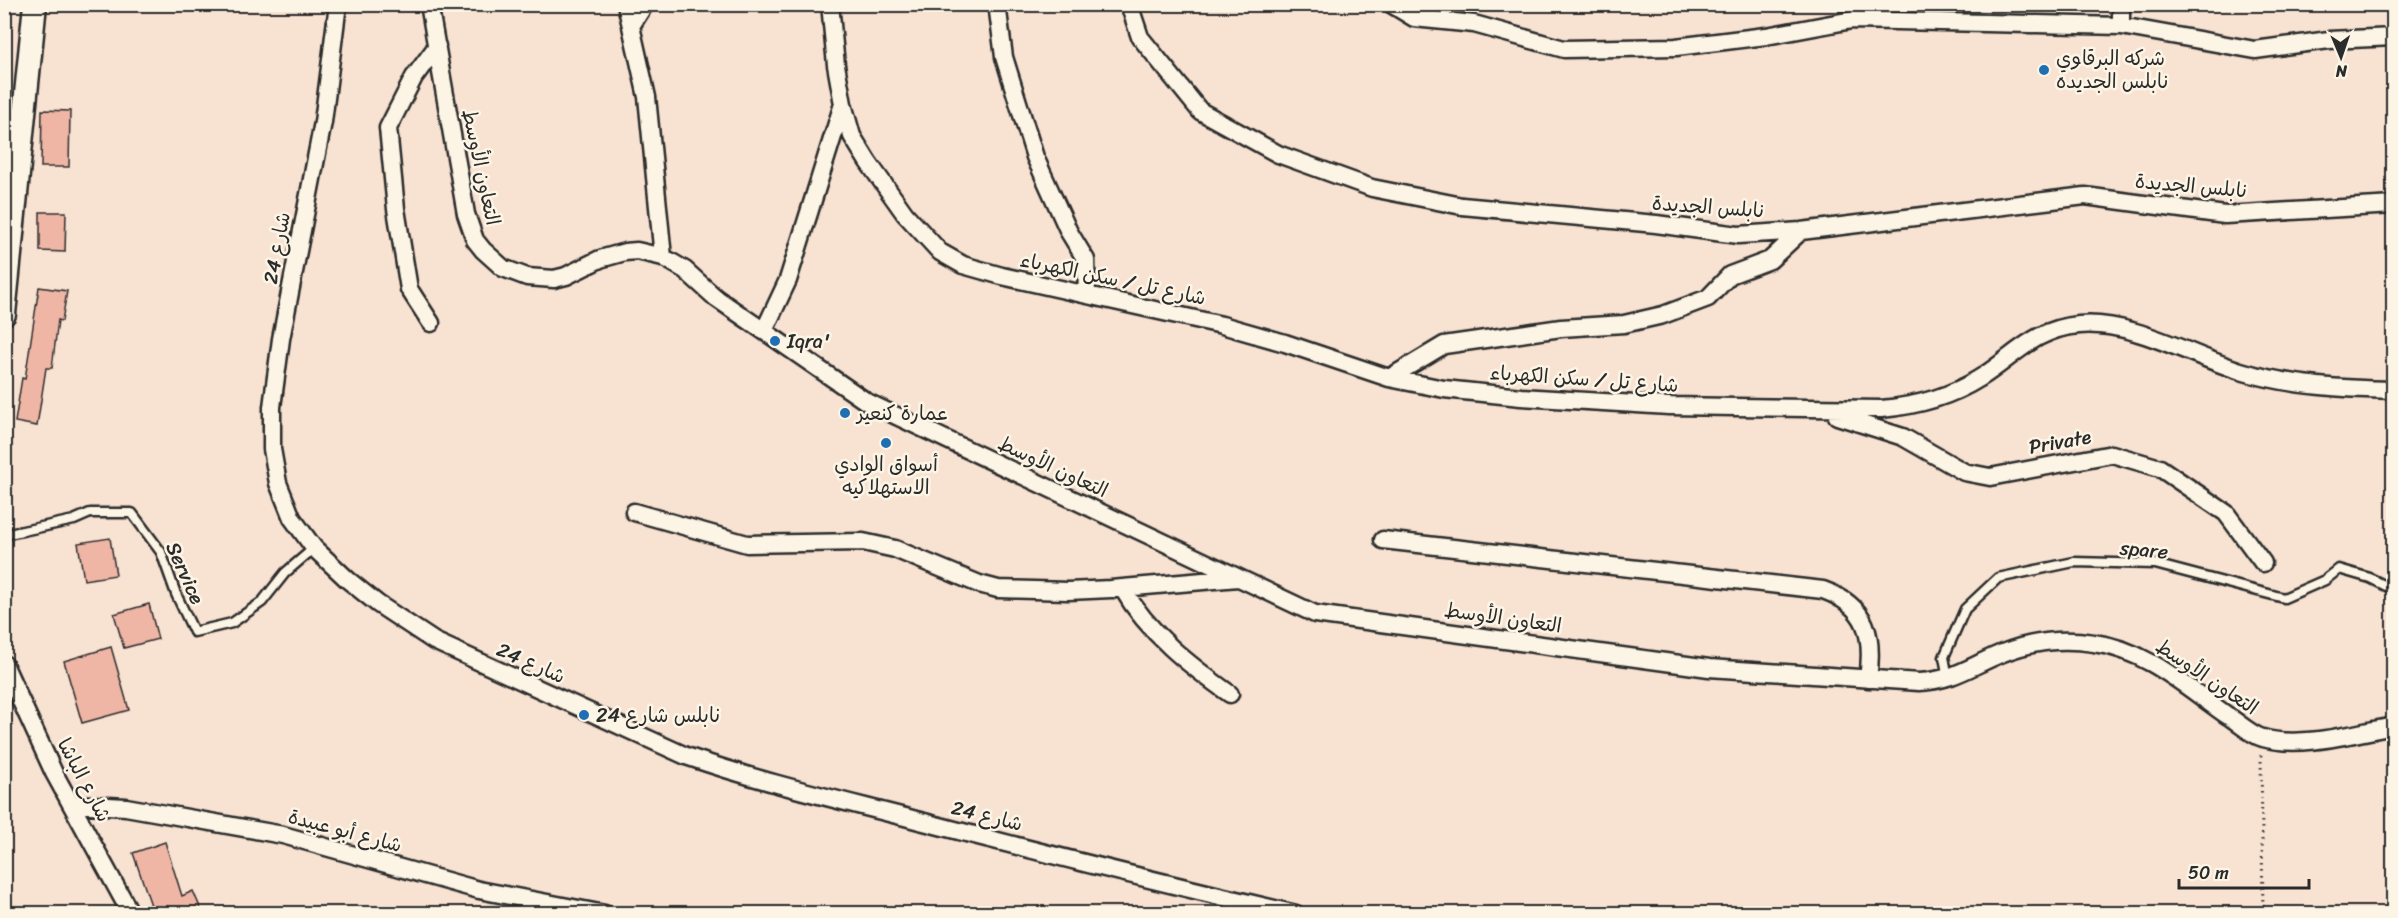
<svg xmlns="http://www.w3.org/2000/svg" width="2398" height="918" viewBox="0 0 2398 918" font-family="Sriracha,'Playpen Sans Arabic',sans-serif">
<rect width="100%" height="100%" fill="#f8e2d2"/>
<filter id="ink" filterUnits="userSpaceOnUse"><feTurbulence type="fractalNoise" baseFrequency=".0167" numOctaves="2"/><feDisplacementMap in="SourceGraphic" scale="12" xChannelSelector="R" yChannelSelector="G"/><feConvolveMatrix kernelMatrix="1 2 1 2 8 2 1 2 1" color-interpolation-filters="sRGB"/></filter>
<g filter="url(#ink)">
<!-- building -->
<path fill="#efb6a6" stroke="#2b2b2b" stroke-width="1.5" d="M 42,110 L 70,111 L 69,167 L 41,167 Z
M 40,212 L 66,212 L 65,252 L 40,251 Z
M 39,287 L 67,291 L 62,321 L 58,320 L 52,368 L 46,368 L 37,426 L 15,422 L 22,378 L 25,379 Z
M 110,538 L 116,575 L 84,580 L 78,543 Z
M 149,604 L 158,639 L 124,648 L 114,614 Z
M 111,647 L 129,710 L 82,723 L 64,661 Z
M 165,842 L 182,896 L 193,891 L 203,914 L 154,914 L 133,853 Z"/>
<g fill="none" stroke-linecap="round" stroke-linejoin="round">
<!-- lane casing -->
<g stroke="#2b2b2b" stroke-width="13">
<path id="lane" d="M 4,535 L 74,520 L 90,513 L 132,513 L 161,552 L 176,594 L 194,632 L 232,623 L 262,602 L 285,573 L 314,548
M 1948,678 L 1944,657 L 1965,609 L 1998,578 L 2074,562 L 2155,564 L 2284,598 L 2325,580 L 2339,569 L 2370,578 L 2394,590"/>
</g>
<!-- street casing -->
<g stroke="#2b2b2b" stroke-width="21">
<path id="street" d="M 338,4 L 323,122 L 281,339 L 272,407 L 272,449 L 278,483 L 292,518 L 314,548 L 348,580 L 378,604 L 434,641 L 686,756 C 764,783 844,801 924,822 C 1047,854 1171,885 1296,914
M 429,4 L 466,214 L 475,240 L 483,250 L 503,268 L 527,277 L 554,279 L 566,276 L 600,259 L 625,252 L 637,251 L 663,257 L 685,270 L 716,298 L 867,402 L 1315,614 L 1709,668 L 1919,682 C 1954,680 1969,667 2000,654 C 2029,642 2062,638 2094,643 C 2147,650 2186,687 2228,716 C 2238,722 2251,735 2263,738 C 2301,749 2355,733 2394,726
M 626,4 L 647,97 L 663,257
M 830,4 L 836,65 L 843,104 L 852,136 L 868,162 L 905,214 L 940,252 L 963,265 L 1002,276 L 1222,325 L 1285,343 L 1389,378 L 1444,389 L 1521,397 L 1669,406 L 1881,409 C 1916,406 1950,397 1980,378 C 2015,356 2034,329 2079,325 C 2132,320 2193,357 2244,372 C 2292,386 2344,389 2394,390
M 997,4 L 1004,57 L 1035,157 L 1069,232 L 1086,260 L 1087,295
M 1129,4 L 1140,37 L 1200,111 L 1278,154 L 1372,188 L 1462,206 L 1656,224 L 1738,235 L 1801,231 L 2085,196 L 2225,215 L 2394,205
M 1391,4 L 1414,18 L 1474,24 L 1564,49 L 1676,47 L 1766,36 L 1852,20 L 2121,26 L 2255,50 L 2329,40 L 2394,37
M 2121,4 L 2121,26
M 631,26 L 645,4
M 431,323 L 409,289 L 396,209 L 388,128 L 414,77 L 437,46
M 764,331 L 788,280 L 843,104
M 1389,378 L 1444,345 L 1561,328 L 1624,324 L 1663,315 L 1708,298 L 1730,275 L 1770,260 L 1801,231
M 1837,416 L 1903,437 L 1964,472 L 1990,477 L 2112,454 L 2160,468 L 2226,513 L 2263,563
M 634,512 L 747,544 L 863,542 L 895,549 L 979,584 L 998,589 L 1068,591 L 1111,589 L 1238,578
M 1383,540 L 1823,590 C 1868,606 1874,636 1868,679
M 1123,589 C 1148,633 1189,665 1230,694
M 4,664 L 54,773 L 131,914
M 72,804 L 126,807 L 283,835 L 479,890 L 605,914"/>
</g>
<!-- secondary casing -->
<g stroke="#2b2b2b" stroke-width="27">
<path id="secondary" d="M 4,314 L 35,4"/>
</g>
<!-- path -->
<path stroke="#2b2b2b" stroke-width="3" stroke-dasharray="1.5 4.5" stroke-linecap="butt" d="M 2390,710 L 2394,686
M 2261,755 L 2263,914"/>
<!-- lane -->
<use href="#lane" stroke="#fcf5e5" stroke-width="8"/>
<!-- street -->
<use href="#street" stroke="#fcf5e5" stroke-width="16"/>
<!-- secondary -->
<use href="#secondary" stroke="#fcf5e5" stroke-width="22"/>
</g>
</g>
<!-- markers -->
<g fill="#1f6fb2" stroke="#fcf5e5" stroke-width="2">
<circle cx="2044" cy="70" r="6"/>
<circle cx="775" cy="341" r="6"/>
<circle cx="845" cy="413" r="6"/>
<circle cx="886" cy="443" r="6"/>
<circle cx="584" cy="715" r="6"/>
</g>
<g text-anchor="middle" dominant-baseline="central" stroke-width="5" stroke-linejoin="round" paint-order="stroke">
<!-- poi labels -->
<g font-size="20" fill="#2b2b2b" stroke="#fcf5e5" text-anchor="start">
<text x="2056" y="58">شركه البرقاوي<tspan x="2056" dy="23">نابلس الجديده</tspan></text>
<text x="787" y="341">Iqra'</text>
<text x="857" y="413">عمارة كنعير</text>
<text x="886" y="464" text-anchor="middle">أسواق الوادي<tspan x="886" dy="23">الاستهلاكيه</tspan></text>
<text x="596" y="715">نابلس شارع 24</text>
</g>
<!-- street labels -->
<g font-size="20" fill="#2b2b2b" stroke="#fcf5e5">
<text transform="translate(481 167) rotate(78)">التعاون الأوسط</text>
<text transform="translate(2191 186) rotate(5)">نابلس الجديدة</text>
<text transform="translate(1708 207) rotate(4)">نابلس الجديدة</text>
<text transform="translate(277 248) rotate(-79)">شارع 24</text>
<text transform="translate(1113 279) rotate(12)">شارع تل / سكن الكهرباء</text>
<text transform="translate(1584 379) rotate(4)">شارع تل / سكن الكهرباء</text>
<text transform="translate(2060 442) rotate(-10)">Private</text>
<text transform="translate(1053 467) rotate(25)">التعاون الأوسط</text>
<text transform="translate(2144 550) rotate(5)">spare</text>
<text transform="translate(185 573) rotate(66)">Service</text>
<text transform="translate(1503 618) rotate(8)">التعاون الأوسط</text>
<text transform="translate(531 663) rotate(24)">شارع 24</text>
<text transform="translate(2207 677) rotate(34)">التعاون الأوسط</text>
<text transform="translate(84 780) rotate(62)">شارع الباشا</text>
<text transform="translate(987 816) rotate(14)">شارع 24</text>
<text transform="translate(345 831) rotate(15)">شارع أبو عبيدة</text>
</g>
</g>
<!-- margin -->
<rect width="2398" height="918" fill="none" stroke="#fcf5e5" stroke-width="24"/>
<rect x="12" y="12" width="2374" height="894" fill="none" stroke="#2b2b2b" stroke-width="2" filter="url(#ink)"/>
<!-- north arrow -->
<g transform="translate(2341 57) rotate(178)" stroke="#fcf5e5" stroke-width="4.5" paint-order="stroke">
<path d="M0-4.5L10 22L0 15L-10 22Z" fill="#2b2b2b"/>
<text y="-9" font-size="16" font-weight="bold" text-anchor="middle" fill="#2b2b2b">N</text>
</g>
<!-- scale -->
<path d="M2179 879v9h130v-9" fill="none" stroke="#2b2b2b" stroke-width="3"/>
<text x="2188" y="879" font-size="18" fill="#2b2b2b" stroke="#fcf5e5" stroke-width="4.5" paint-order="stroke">50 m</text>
</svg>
